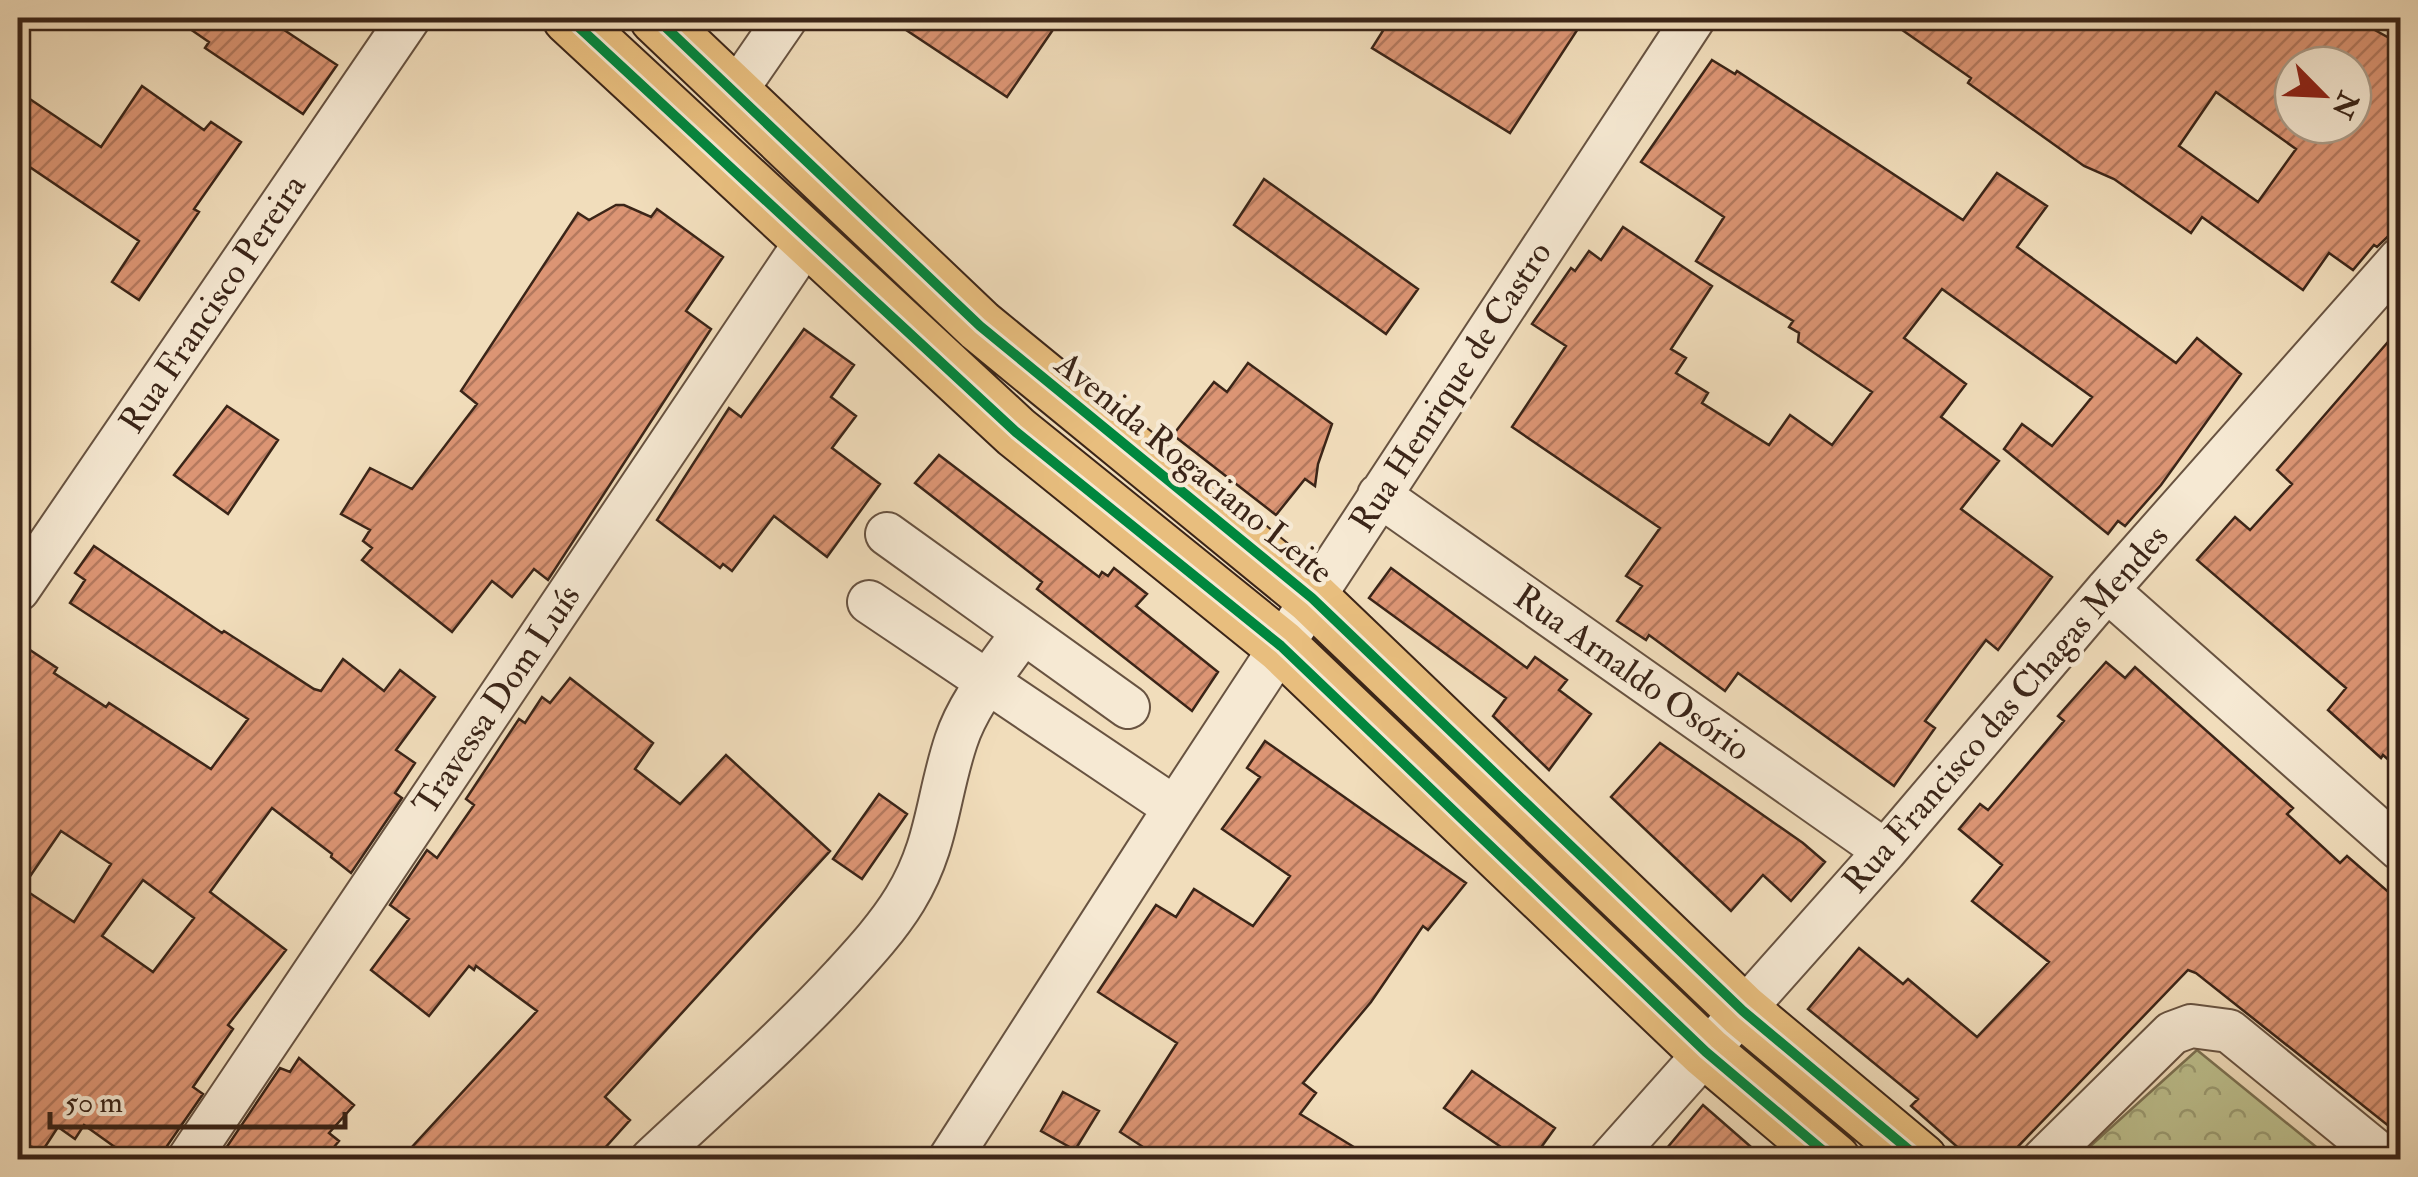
<svg xmlns="http://www.w3.org/2000/svg" width="2418" height="1177" viewBox="0 0 2418 1177" font-family="'IM FELL Double Pica',serif">
<defs>
<pattern id="park-crowns" width="20" height="18" patternUnits="userSpaceOnUse" patternTransform="scale(2.5)"><rect width="20" height="18" fill="#bdc08e"/><path d="M2 6a3 3 0 1 1 6 0M12 15a3 3 0 1 1 6 0" fill="none" stroke="#9b9c73"/></pattern>
<pattern id="building-hatch" width="6" height="6" patternUnits="userSpaceOnUse" patternTransform="scale(2.5)"><rect width="6" height="6" fill="#dc9574"/><path d="M-1 1l2-2M0 6l6-6M5 7l2-2" fill="none" stroke="#b4795e"/></pattern>
</defs>
<rect width="100%" height="100%" fill="#f1ddbb"/>
<filter id="stains"><feTurbulence type="fractalNoise" baseFrequency=".002" numOctaves="4"/><feColorMatrix values="0 0 0 0 .2 0 0 0 0 .09 0 0 0 0 .02 0 0 0 .5 -.17"/></filter>
<radialGradient id="worn" r=".72"><stop offset=".6" stop-color="#630" stop-opacity="0"/><stop offset="1" stop-color="#630" stop-opacity=".3"/></radialGradient>
<!-- park -->
<path fill="url(#park-crowns)" stroke="#7c7253" stroke-width="2.5" d="M 2197,1050 L 2331,1159 L 2076,1159 Z"/>
<!-- building -->
<path fill="url(#building-hatch)" stroke="#3b2518" stroke-width="2.5" fill-rule="evenodd" d="M 174,18 L 266,18 L 337,65 L 303,114 L 205,48 L 209,42 Z
M 888,18 L 1061,18 L 1007,97 Z
M 1391,18 L 1585,18 L 1510,133 L 1372,48 Z
M 1885,18 L 2353,18 L 2400,44 L 2400,225 L 2377,247 L 2374,245 L 2353,270 L 2329,253 L 2303,290 L 2202,217 L 2191,233 L 2114,179 L 2084,166 L 1968,83 L 1971,78 ZM 2293,65 L 2353,65 L 2353,125 L 2293,125 ZM 2216,92 L 2296,149 L 2258,202 L 2179,146 Z
M 1712,60 L 1735,74 L 1737,71 L 1963,220 L 1997,173 L 2047,206 L 2017,247 L 2176,363 L 2197,338 L 2241,374 L 2161,485 L 2125,526 L 2118,521 L 2108,534 L 2004,449 L 2022,424 L 2052,446 L 2092,397 L 1942,289 L 1904,338 L 1966,384 L 1941,417 L 1999,461 L 1961,509 L 2052,577 L 1998,650 L 1986,640 L 1925,721 L 1935,728 L 1894,786 L 1738,673 L 1725,691 L 1649,635 L 1646,640 L 1617,621 L 1642,586 L 1626,576 L 1660,528 L 1512,427 L 1566,346 L 1532,324 L 1571,268 L 1575,271 L 1589,251 L 1601,260 L 1623,227 L 1712,286 L 1671,349 L 1686,358 L 1676,373 L 1708,393 L 1702,403 L 1769,445 L 1790,415 L 1832,445 L 1872,392 L 1798,342 L 1799,333 L 1789,327 L 1793,321 L 1696,261 L 1724,217 L 1641,162 Z
M 142,86 L 204,130 L 211,122 L 241,142 L 194,209 L 199,212 L 139,300 L 112,282 L 139,241 L 18,159 L 18,91 L 101,147 Z
M 1264,179 L 1418,289 L 1386,334 L 1234,225 Z
M 616,205 L 624,205 L 651,217 L 657,209 L 723,257 L 686,311 L 711,329 L 548,580 L 534,569 L 512,597 L 492,581 L 452,632 L 362,560 L 372,548 L 363,541 L 370,530 L 341,514 L 370,468 L 412,489 L 477,404 L 461,391 L 578,213 L 589,220 Z
M 2400,328 L 2400,770 L 2383,755 L 2381,758 L 2328,710 L 2346,688 L 2197,560 L 2235,517 L 2250,530 L 2292,484 L 2277,470 Z
M 804,329 L 854,365 L 831,397 L 856,416 L 832,448 L 880,484 L 827,557 L 774,516 L 732,571 L 723,564 L 720,568 L 657,520 L 729,408 L 741,417 Z
M 1248,363 L 1332,424 L 1318,464 L 1315,486 L 1305,479 L 1276,515 L 1173,435 L 1214,382 L 1227,392 Z
M 227,406 L 278,440 L 228,514 L 174,475 Z
M 939,455 L 1099,577 L 1102,572 L 1108,576 L 1114,568 L 1147,594 L 1136,606 L 1218,672 L 1192,711 L 1037,589 L 1042,582 L 915,483 Z
M 94,546 L 222,633 L 224,631 L 314,689 L 321,691 L 343,659 L 384,691 L 400,670 L 435,697 L 396,750 L 415,763 L 395,793 L 402,798 L 351,873 L 331,857 L 332,854 L 272,808 L 210,892 L 286,950 L 228,1025 L 233,1029 L 193,1087 L 203,1094 L 167,1146 L 163,1160 L 133,1160 L 84,1125 L 75,1139 L 58,1127 L 43,1150 L 18,1143 L 18,642 L 57,668 L 54,673 L 106,707 L 109,703 L 211,769 L 248,719 L 70,603 L 85,580 L 75,573 ZM 61,831 L 111,864 L 74,922 L 22,888 ZM 143,880 L 194,918 L 153,972 L 102,936 Z
M 1391,568 L 1527,668 L 1535,657 L 1567,680 L 1559,690 L 1591,714 L 1549,770 L 1493,716 L 1506,698 L 1369,598 Z
M 2106,662 L 2125,678 L 2135,667 L 2293,808 L 2287,814 L 2340,863 L 2347,856 L 2400,902 L 2400,1135 L 2196,973 L 2188,970 L 2005,1160 L 1972,1160 L 1911,1106 L 1918,1099 L 1808,1009 L 1859,948 L 1903,984 L 1908,979 L 1977,1037 L 2049,962 L 1972,901 L 2002,865 L 1959,829 L 1980,804 L 1988,810 L 2064,721 L 2058,716 Z
M 570,678 L 653,743 L 635,769 L 680,804 L 726,755 L 830,851 L 605,1097 L 630,1120 L 594,1160 L 400,1160 L 537,1011 L 476,966 L 474,970 L 469,966 L 429,1016 L 371,970 L 409,919 L 390,905 L 427,850 L 437,858 L 474,805 L 466,799 L 519,719 L 525,723 L 542,697 L 550,703 Z
M 1265,741 L 1466,883 L 1428,930 L 1423,926 L 1371,1002 L 1303,1083 L 1316,1093 L 1300,1114 L 1375,1160 L 1163,1160 L 1120,1132 L 1177,1043 L 1098,992 L 1156,905 L 1176,917 L 1194,889 L 1253,926 L 1290,876 L 1222,829 L 1260,777 L 1247,768 Z
M 1660,743 L 1803,843 L 1825,862 L 1791,901 L 1763,875 L 1731,911 L 1611,797 Z
M 879,794 L 907,814 L 862,879 L 833,859 Z
M 299,1058 L 354,1105 L 329,1133 L 339,1141 L 323,1160 L 218,1160 L 280,1068 L 290,1072 Z
M 1472,1071 L 1555,1128 L 1532,1160 L 1520,1160 L 1444,1108 Z
M 1063,1092 L 1099,1111 L 1075,1150 L 1041,1131 Z
M 1703,1105 L 1766,1160 L 1657,1160 Z"/>
<g fill="none" stroke-linecap="round" stroke-linejoin="round">
<!-- minor casing -->
<g stroke="#685341" stroke-width="46">
<path id="minor" d="M 735,92 L 786,18
M 1379,495 L 1885,851
M 887,534 L 1128,707
M 18,590 L 409,18
M 2107,590 L 2400,849
M 869,602 L 1175,808
M 188,1160 L 807,240
M 651,1160 C 716,1099 783,1041 843,976 C 865,952 888,927 905,899 C 938,845 937,798 956,741 C 969,701 1000,666 1023,632
M 949,1160 L 1175,808 L 1694,18
M 1610,1160 L 1885,851 L 2107,590 L 2400,259
M 2043,1160 L 2172,1033 L 2191,1026 L 2229,1031 L 2387,1160"/>
</g>
<!-- major casing -->
<g stroke="#3b2518" stroke-width="56">
<path id="major" d="M 569,18 L 1016,432 L 1281,646 L 1706,1052 L 1834,1160
M 656,18 L 980,326 L 1312,598 L 1743,1011 L 1921,1160"/>
</g>
<!-- minor -->
<use href="#minor" stroke="#f6e9d3" stroke-width="42"/>
<!-- major -->
<use href="#major" stroke="#e8be7e" stroke-width="52"/>
<!-- cycleway casing -->
<g stroke="#f6e9d3" stroke-width="16">
<path id="cycleway" d="M 569,18 L 1016,432 L 1281,646 L 1706,1052 L 1834,1160
M 656,18 L 980,326 L 1312,598 L 1743,1011 L 1921,1160"/>
</g>
<!-- cycleway -->
<use href="#cycleway" stroke="#00873e" stroke-width="10"/>
</g>
<g text-anchor="middle" dominant-baseline="central" stroke-width="9" stroke-linejoin="round" paint-order="stroke">
<!-- street labels -->
<g font-size="35" fill="#3b2518" stroke="#f6e9d3">
<text transform="translate(213 304) rotate(-56)">Rua Francisco Pereira</text>
<text transform="translate(1451 387) rotate(-57)">Rua Henrique de Castro</text>
<text transform="translate(1194 468) rotate(39)">Avenida Rogaciano Leite</text>
<text transform="translate(1632 673) rotate(35)">Rua Arnaldo Osório</text>
<text transform="translate(497 700) rotate(-56)">Travessa Dom Luís</text>
<text transform="translate(2006 709) rotate(-49)">Rua Francisco das Chagas Mendes</text>
</g>
</g>
<!-- margin -->
<rect width="2418" height="1177" fill="none" stroke="#f1ddbb" stroke-width="60"/>
<rect x="20" y="20" width="2378" height="1137" fill="none" stroke="#3b2518" stroke-width="5"/>
<rect x="30" y="30" width="2358" height="1117" fill="none" stroke="#3b2518" stroke-width="2.5"/>
<!-- north arrow -->
<g transform="translate(2323 95) rotate(114)"><circle r="48" fill="#f6e9d3" stroke="#ab9b88" stroke-width="2.5"/>
<path d="M0-8L18 38L0 25L-18 38Z" fill="#8f2418"/>
<text y="-15" font-size="28" font-weight="bold" text-anchor="middle" fill="#3b2518">N</text>
</g>
<!-- scale -->
<path d="M50 1112v15h295v-15" fill="none" stroke="#3b2518" stroke-width="5"/>
<text x="65" y="1112" font-size="30" fill="#3b2518" stroke="#f6e9d3" stroke-width="8" paint-order="stroke">50 m</text>
<rect width="100%" height="100%" filter="url(#stains)"/>
<rect width="100%" height="100%" fill="url(#worn)"/>
</svg>
